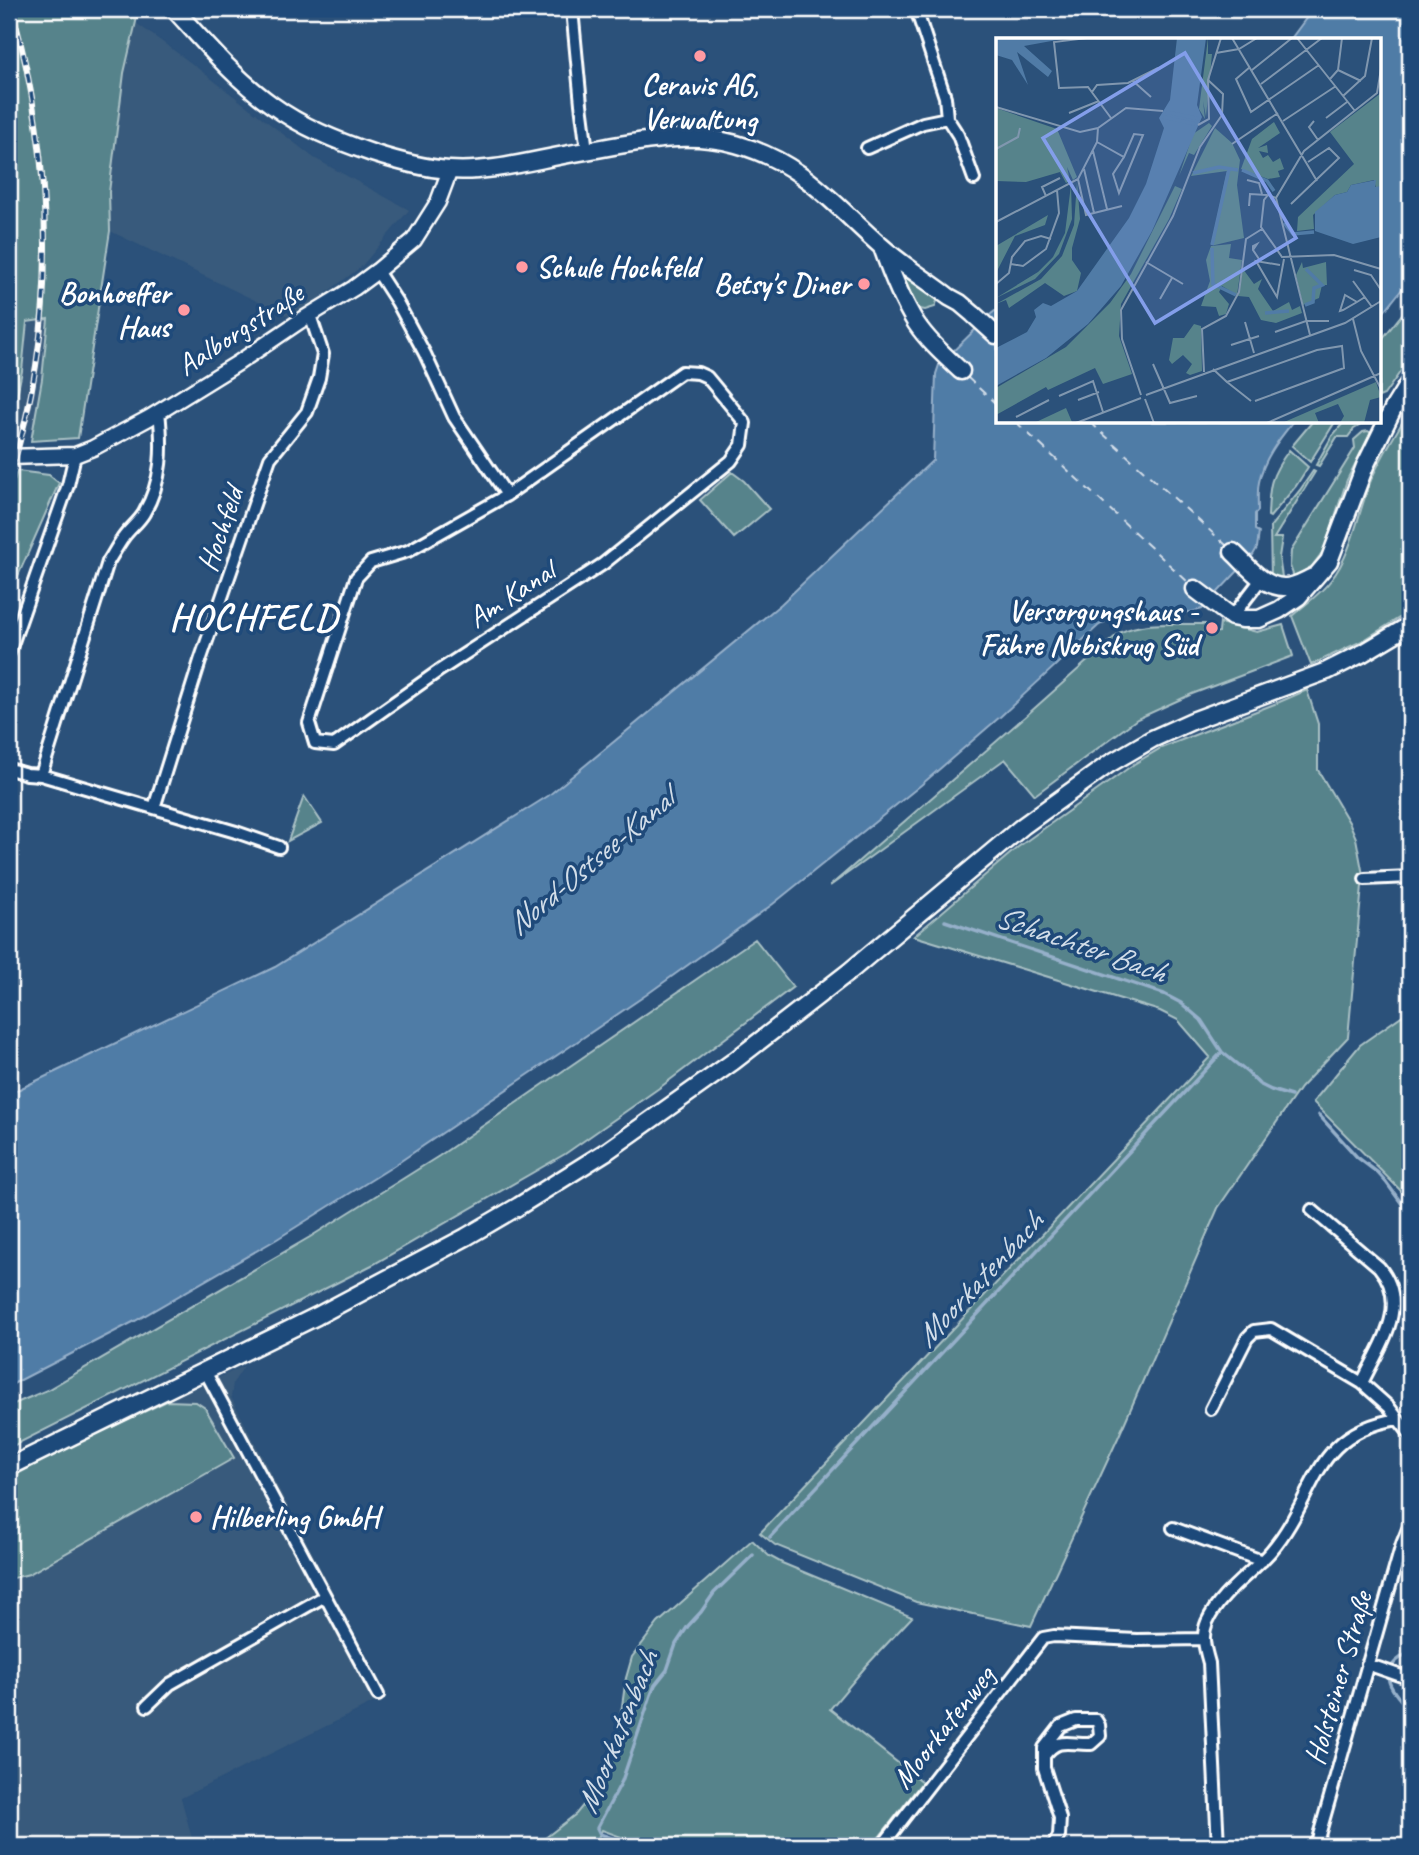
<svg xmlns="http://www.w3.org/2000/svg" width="1419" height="1855" viewBox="0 0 1419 1855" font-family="Caveat,sans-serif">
<rect width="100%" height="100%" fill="#2b517a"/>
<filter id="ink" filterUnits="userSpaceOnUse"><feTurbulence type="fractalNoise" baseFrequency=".0143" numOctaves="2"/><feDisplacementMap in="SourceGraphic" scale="14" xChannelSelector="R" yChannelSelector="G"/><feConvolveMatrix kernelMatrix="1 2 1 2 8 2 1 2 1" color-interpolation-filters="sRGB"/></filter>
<g filter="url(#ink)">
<!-- built -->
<path fill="#395a7b" d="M 9,9 L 51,291 L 42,379 L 33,430 L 10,426 L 22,371 L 27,321 Z
M 136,23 L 187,60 L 314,158 L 409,210 L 361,267 L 292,318 L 110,231 L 109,192 L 124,73 Z
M 244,1366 L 233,1383 L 231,1397 L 387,1696 L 181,1798 L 194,1846 L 9,1846 L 9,1579 L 29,1574 L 196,1402 L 167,1401 Z"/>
<!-- green -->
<path fill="#56838b" stroke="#aac1c5" stroke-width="2" d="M 9,9 L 139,9 L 124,73 L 109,192 L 110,231 L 78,438 L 31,441 L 42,379 L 48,319 L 27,322 L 22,371 L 9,434 Z
M 900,268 L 938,298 L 935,307 L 925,310 L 920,309 L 915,304 Z
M 1410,304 L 1410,358 L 1384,395 L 1379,397 L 1379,343 Z
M 1410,409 L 1410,611 L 1364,640 L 1311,665 L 1292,616 C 1305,604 1321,594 1331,580 C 1353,552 1358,512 1371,480 C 1382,455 1397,432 1410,409 Z
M 1312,422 L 1335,422 L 1310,462 L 1292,446 Z
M 1344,422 L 1366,422 L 1354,429 L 1348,437 L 1337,437 L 1319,466 L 1316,465 L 1332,436 Z
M 1368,431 L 1371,433 L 1347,480 L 1324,550 L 1312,566 L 1294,577 L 1290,566 L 1291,551 L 1355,448 L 1354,440 L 1363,432 Z
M 1289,450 L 1308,467 L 1296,486 L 1270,517 L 1268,516 C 1269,485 1270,476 1289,450 Z
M 17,471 L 49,475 L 59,483 L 9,596 L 9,498 Z
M 1313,471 L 1315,472 L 1274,538 L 1282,538 L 1279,557 L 1282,577 L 1271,576 L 1270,527 L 1300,490 Z
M 732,472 L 744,481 L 769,509 L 734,538 L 700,500 Z
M 1220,623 L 1257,632 L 1283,625 L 1293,656 L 1192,694 L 1137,719 L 1035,795 L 1005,759 L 830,886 L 1028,714 L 1119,633 C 1145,620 1177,625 1205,624 L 1206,633 L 1219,632 Z
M 1307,690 L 1318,724 L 1318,770 L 1350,824 L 1356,838 L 1363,875 L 1348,1037 L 1300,1088 L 1218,1208 L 1118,1438 L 1031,1626 L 916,1602 L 775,1545 L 760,1533 L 1210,1057 L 1178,1020 L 1160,1011 L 914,936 L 1018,847 L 1134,764 L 1161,748 L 1277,703 Z
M 304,796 L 322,823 L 288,841 Z
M 755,939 L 793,987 L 662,1086 L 565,1154 L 374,1264 L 9,1448 L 9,1406 L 47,1390 L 310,1237 L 439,1156 Z
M 1410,1010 L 1410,1200 L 1313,1102 L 1360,1045 Z
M 167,1401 L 196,1402 L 205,1408 L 234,1458 L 29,1574 L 9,1579 L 9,1479 L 52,1455 Z
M 752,1540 L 769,1556 L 782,1563 L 912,1617 L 867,1665 L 830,1709 L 922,1782 L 872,1846 L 639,1846 L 635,1842 L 602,1830 L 598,1838 L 622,1846 L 535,1846 L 576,1814 L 594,1792 L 613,1756 L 622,1706 L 626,1678 L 632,1657 L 658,1623 Z"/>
<!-- water -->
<path fill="#507ba6" stroke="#96b0ca" stroke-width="2" d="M 1313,9 L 1410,9 L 1410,279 L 1379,318 L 1379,40 L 1290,40 Z
M 995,311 L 997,311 L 997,422 L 1293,422 C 1279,439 1263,460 1259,482 C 1257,492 1258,502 1258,511 L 1255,514 L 1255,530 L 1259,532 L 1257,548 L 1253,555 L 1202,609 L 1192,612 L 1129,613 L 1113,617 L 1098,626 L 1001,716 L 921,785 L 773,904 L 646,995 L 392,1167 L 277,1239 L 135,1321 L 9,1386 L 9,1094 L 275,967 L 548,796 L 781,604 L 933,460 L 936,374 L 939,365 L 991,314 Z"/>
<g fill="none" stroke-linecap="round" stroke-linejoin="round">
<!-- stream -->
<path stroke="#96b0ca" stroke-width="3.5" d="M 945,921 L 1164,994 L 1181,1003 L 1201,1020 L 1222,1052 L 1248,1073 L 1259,1084 L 1271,1090 L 1291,1096
M 1319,1115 L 1357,1157 L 1378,1173 L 1386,1182 L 1410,1215
M 770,1537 L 1222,1052
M 1410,1652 C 1375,1670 1388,1688 1410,1710
M 1410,1799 L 1410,1812
M 634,1846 L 600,1834 L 597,1828 L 622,1781 L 651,1695 L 655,1685 L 667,1670 L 676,1644 L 688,1626 L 701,1612 L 714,1593 L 753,1555"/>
<!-- ferry -->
<path stroke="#d3dee9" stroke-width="2" stroke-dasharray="9 7" stroke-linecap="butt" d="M 967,377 L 997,405
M 1016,422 L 1189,583
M 1090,422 L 1227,546"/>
<!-- minor casing -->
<g stroke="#fff" stroke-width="16">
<path id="minor" d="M 572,9 L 581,104 L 587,151
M 916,9 L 945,97 L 947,118 L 958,135 L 974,179
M 867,148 L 923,123 L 947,118
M 377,271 L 397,302 L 425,354 L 454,417 L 507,495 L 682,372 L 698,373 L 707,377 L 745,423 L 742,445 L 731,461 L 603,564 L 440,670 L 334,745 L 315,743 L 309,723 L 356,578 L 371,562 L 408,551 L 507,495
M 1232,617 L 1262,578
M 9,653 L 68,485 L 75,455
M 9,769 L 27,774 L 41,775 L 236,832 L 279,847
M 41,775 L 108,562 C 113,554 118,545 123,538 C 129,529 139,522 144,513 C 163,480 163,448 159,411
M 154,808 L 200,661 L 270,458 L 307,412 L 319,378 L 323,354 L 310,315
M 1365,879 L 1410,877
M 1312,1210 L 1379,1267 C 1411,1305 1380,1345 1362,1383
M 205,1371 L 378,1695
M 1211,1409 L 1247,1338 L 1254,1331 L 1271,1329 L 1362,1383 L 1389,1407 L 1398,1419
M 1173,1528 L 1262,1561
M 1367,1664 L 1410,1679
M 147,1706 L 170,1684 L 325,1596
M 1044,1756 C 1059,1736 1069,1745 1091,1744 L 1100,1736 L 1099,1725 L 1096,1720 L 1076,1720 L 1061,1726 L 1044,1748 L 1044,1768 L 1060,1818 L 1059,1836 L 1053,1846
M 882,1846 L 1043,1638 L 1054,1636 L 1137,1640 L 1203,1639
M 1017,1846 L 1033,1846
M 1218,1846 L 1209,1663 C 1205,1649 1201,1636 1207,1622 C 1220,1593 1251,1574 1271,1551 C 1318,1496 1310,1433 1398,1419 L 1410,1434
M 1316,1846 L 1402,1544 L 1410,1524"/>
</g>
<!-- tertiary casing -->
<g stroke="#fff" stroke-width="19">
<path id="tertiary" d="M 9,457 L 75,455 L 93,448 L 149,418 L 238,363 L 300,321 L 354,288 L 377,271 L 414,240 L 438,202 L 450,170"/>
</g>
<!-- secondary casing -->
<g stroke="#fff" stroke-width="21">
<path id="secondary" d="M 174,9 C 205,43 234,78 272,105 C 302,127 337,141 372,153 C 397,161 422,168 449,170 C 489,173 530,161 569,154 C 625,145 680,129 736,144 C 802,162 833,204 881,246 C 902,265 927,280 949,297 L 960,303 L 973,314 L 996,335
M 882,247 C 891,273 901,299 916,323 C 928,341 945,356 961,371
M 1233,552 C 1247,565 1264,588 1285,587 C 1295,587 1304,581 1313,577
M 1195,589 L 1232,617 L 1242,619 L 1259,619 L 1279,610 L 1298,597 L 1329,561 L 1365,466 L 1394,407 L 1410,381
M 9,1467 L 317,1316 L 466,1237 L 519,1206 L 607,1151 L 734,1061 L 850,971 L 1023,826 L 1109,764 L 1152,739 L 1192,721 L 1327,671 L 1363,653 L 1410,625"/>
</g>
<!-- minor -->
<use href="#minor" stroke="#1f4a7a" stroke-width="10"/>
<!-- tertiary -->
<use href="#tertiary" stroke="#1f4a7a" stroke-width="14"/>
<!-- secondary -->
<use href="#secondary" stroke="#1f4a7a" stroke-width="16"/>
<!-- rail casing -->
<g stroke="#fff" stroke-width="6">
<path id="rail" d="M 9,478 C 59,327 54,161 12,9"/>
</g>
<!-- rail -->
<use href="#rail" stroke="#1f4a7a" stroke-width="3.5" stroke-dasharray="10" stroke-linecap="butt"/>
</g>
</g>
<!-- markers -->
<g fill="#ff9aa2" stroke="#1f4a7a" stroke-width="2.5">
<circle cx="700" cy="56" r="7"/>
<circle cx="522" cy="267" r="7"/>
<circle cx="864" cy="284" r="7"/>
<circle cx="184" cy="310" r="7"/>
<circle cx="1212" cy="628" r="7"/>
<circle cx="196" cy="1517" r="7"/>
</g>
<g text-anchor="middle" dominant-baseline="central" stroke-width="7" stroke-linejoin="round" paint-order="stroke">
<!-- poi labels -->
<g font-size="30" font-weight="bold" fill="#fff" stroke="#1f4a7a" text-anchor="end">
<text x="700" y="85" text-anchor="middle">Ceravis AG,<tspan x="700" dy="34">Verwaltung</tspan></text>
<text x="536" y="267" text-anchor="start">Schule Hochfeld</text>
<text x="850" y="284">Betsy's Diner</text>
<text x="170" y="293">Bonhoeffer<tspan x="170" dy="34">Haus</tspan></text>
<text x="1198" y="611">Versorgungshaus -<tspan x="1198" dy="34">Fähre Nobiskrug Süd</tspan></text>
<text x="210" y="1517" text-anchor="start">Hilberling GmbH</text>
</g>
<!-- street labels -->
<g font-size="30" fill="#fff" stroke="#1f4a7a">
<text transform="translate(240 329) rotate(-33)">Aalborgstraße</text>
<text transform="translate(220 529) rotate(-71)">Hochfeld</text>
<text transform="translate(511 594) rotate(-33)">Am Kanal</text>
<text transform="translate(1338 1678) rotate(-74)">Holsteiner Straße</text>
<text transform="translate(943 1727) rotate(-52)">Moorkatenweg</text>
</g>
<!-- water labels -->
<g font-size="32" font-style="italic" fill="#d3dee9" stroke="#1f4a7a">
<text transform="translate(590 862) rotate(-40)">Nord-Ostsee-Kanal</text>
<text transform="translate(1081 944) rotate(19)">Schachter Bach</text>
<text transform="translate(979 1279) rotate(-47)">Moorkatenbach</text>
<text transform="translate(617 1732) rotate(-68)">Moorkatenbach</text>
</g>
<!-- district labels -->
<g font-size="37" font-weight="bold" letter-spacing="2" fill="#fff" stroke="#1f4a7a">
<text x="254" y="616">HOCHFELD</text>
</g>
</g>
<!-- overview -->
<g transform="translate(996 38)">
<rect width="385" height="385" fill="#2b517a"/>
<path d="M 212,0 L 212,16 L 216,16 L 210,79 L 207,63 L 209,81 L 203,71 ZM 385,55 L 385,148 L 380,150 L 378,142 L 355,147 L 351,154 L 339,157 L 317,177 L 318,191 L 301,193 L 302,179 L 358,126 L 334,94 ZM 0,70 L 61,91 L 81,139 L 77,142 L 71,129 L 74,143 L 70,145 L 64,134 L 30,144 L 0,143 ZM 278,84 L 284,95 L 262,110 L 271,107 L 272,115 L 263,113 L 267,120 L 272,117 L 277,124 L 284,120 L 288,131 L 282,133 L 284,139 L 272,141 L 245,131 L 256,101 ZM 213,85 L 216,88 L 198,117 L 193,115 L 183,138 L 197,96 ZM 219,90 L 236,105 L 244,122 L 241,147 L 248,200 L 219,207 L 215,207 L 231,133 L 195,138 ZM 81,144 L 84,181 L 76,210 L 76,222 L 85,235 L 81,253 L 68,258 L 49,245 L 13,270 L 10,262 L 0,266 L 45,241 L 66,218 L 78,187 ZM 75,147 L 76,181 L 63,216 L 39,241 L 0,260 L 42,234 L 57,219 L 69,195 ZM 179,148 L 186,151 L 173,181 L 125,266 L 123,298 L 136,336 L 107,346 L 99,330 L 52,352 L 50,349 L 0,377 L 0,350 L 70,309 L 114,265 L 135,236 ZM 52,177 L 49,187 L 19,198 L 0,235 L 0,208 ZM 235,206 L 233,220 L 246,222 L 241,257 L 226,248 L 223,254 L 233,266 L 230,276 L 223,278 L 220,269 L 205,268 L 214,243 L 210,222 L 215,208 ZM 306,224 L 307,230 L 330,224 L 331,247 L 326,247 L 323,260 L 307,267 L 300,237 ZM 247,231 L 258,246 L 266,241 L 262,251 L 277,273 L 293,264 L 296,272 L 304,268 L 306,275 L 280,285 L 265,282 L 253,259 L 242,258 ZM 198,286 L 205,288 L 206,333 L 194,337 L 190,335 L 196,326 L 187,317 L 176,326 L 173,322 L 177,300 L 188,300 ZM 380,344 L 385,359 L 374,362 L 368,385 L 344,385 L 348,378 L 342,366 L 319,375 L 323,385 L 286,385 ZM 70,370 L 76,384 L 38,385 Z" fill="#56838b"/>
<path d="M 0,0 L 72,0 L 28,8 L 56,33 L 52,39 L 21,14 L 32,47 L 16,22 L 0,17 ZM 181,0 L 210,0 L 201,67 L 206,79 L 156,193 L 125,248 L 92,286 L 50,320 L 0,348 L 0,310 L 31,294 L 40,279 L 38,272 L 47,265 L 55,268 L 81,253 L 133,180 L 150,146 L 168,90 L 163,80 L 174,62 ZM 380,142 L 379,149 L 385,148 L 385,199 L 357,206 L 319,193 L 319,174 L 339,157 L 351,154 L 355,147 Z" fill="#507ba6"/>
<path fill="none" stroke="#507ba6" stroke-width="3.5" d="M 170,74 L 204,81M 167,79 L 199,86M 246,132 L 271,143 L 278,153M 197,135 L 223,129 L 242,132M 288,185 L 297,196 L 318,194M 216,207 L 233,131M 216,210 L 217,246 L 240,257M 309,267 L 317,264 L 318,250 L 326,247 L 310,231M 269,275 L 293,273"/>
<path fill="none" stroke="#8097af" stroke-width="2" d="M 91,0 L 58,4 L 63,50 L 92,49 L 115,80M 236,0 L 321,143M 301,0 L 359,73M 220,15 L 243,11 L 261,0M 254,29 L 240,41 L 255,74 L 323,27M 256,32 L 296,0M 342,32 L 365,43M 334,41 L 342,32 L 346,0M 137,43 L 155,59M 265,46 L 326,0M 96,54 L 101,47 L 132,45 L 162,30M 347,58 L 369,38 L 376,0M 0,69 L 84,94 L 102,90 L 130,70 L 167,73M 73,75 L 103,63M 330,80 L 351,64M 287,83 L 340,48M 318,83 L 313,89 L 322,102M 202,87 L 213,81 L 212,42 L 225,0M 101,104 L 128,119 L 138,96 L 147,97 L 123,155 L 117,136 L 128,119M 236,106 L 282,75M 0,111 L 22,99 L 24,90M 97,113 L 111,171M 88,131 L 98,175M 82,141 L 90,177 L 126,168M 251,142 L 263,145 L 266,156M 50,158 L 46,149 L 64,140M 280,160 L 272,157 L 268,162 L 265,189 L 286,219 L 338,217 L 385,231M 295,166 L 343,120 L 333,110 L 312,124M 253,168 L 254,156 L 271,157M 0,184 L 82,141 L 101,104 L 102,90M 257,212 L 257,208 L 261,206 L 257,212 L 263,221M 150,224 L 187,246M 15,226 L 27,228 L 50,211 L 63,175 L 61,152M 284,227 L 260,223 L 281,259 L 288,221M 358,232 L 375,237 L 385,252M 357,243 L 376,269M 0,246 L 13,235 L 16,219 L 29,203 L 45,198 L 55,201M 164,261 L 176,240M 361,264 L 349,257 L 344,273 L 347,272 L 361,264 L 369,259M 357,281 L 365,313 L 385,351M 249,284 L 258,315M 279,294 L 310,283 L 333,283M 314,297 L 280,160 L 308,113 L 381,55 L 385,31M 235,307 L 263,298M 157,326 L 174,365 L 201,358M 217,331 L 231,344 L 321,312 L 346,308 L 348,330 L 259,363M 208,334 L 206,291 L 230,278 L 243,254 L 250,201 L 266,191M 231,344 L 255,363M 145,357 L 126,301 L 125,272 L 177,178 L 204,109 L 226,77 L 227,56 L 212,42M 150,357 L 349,285 L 385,263M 63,358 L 97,343 L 107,374M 149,361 L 158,385M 82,362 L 103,354M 20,379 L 53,362M 80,385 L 145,360M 271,385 L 385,335"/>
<path fill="#839eea" fill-opacity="0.15" stroke="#839eea" stroke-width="3.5" d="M 189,15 L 300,200 L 159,285 L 47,100 Z"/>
<rect width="385" height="385" fill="none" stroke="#fff" stroke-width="3.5"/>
</g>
<!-- margin -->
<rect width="1419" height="1855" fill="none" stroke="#1f4a7a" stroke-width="35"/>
<rect x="18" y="18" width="1384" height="1820" fill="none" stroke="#fff" stroke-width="2.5" filter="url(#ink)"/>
</svg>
